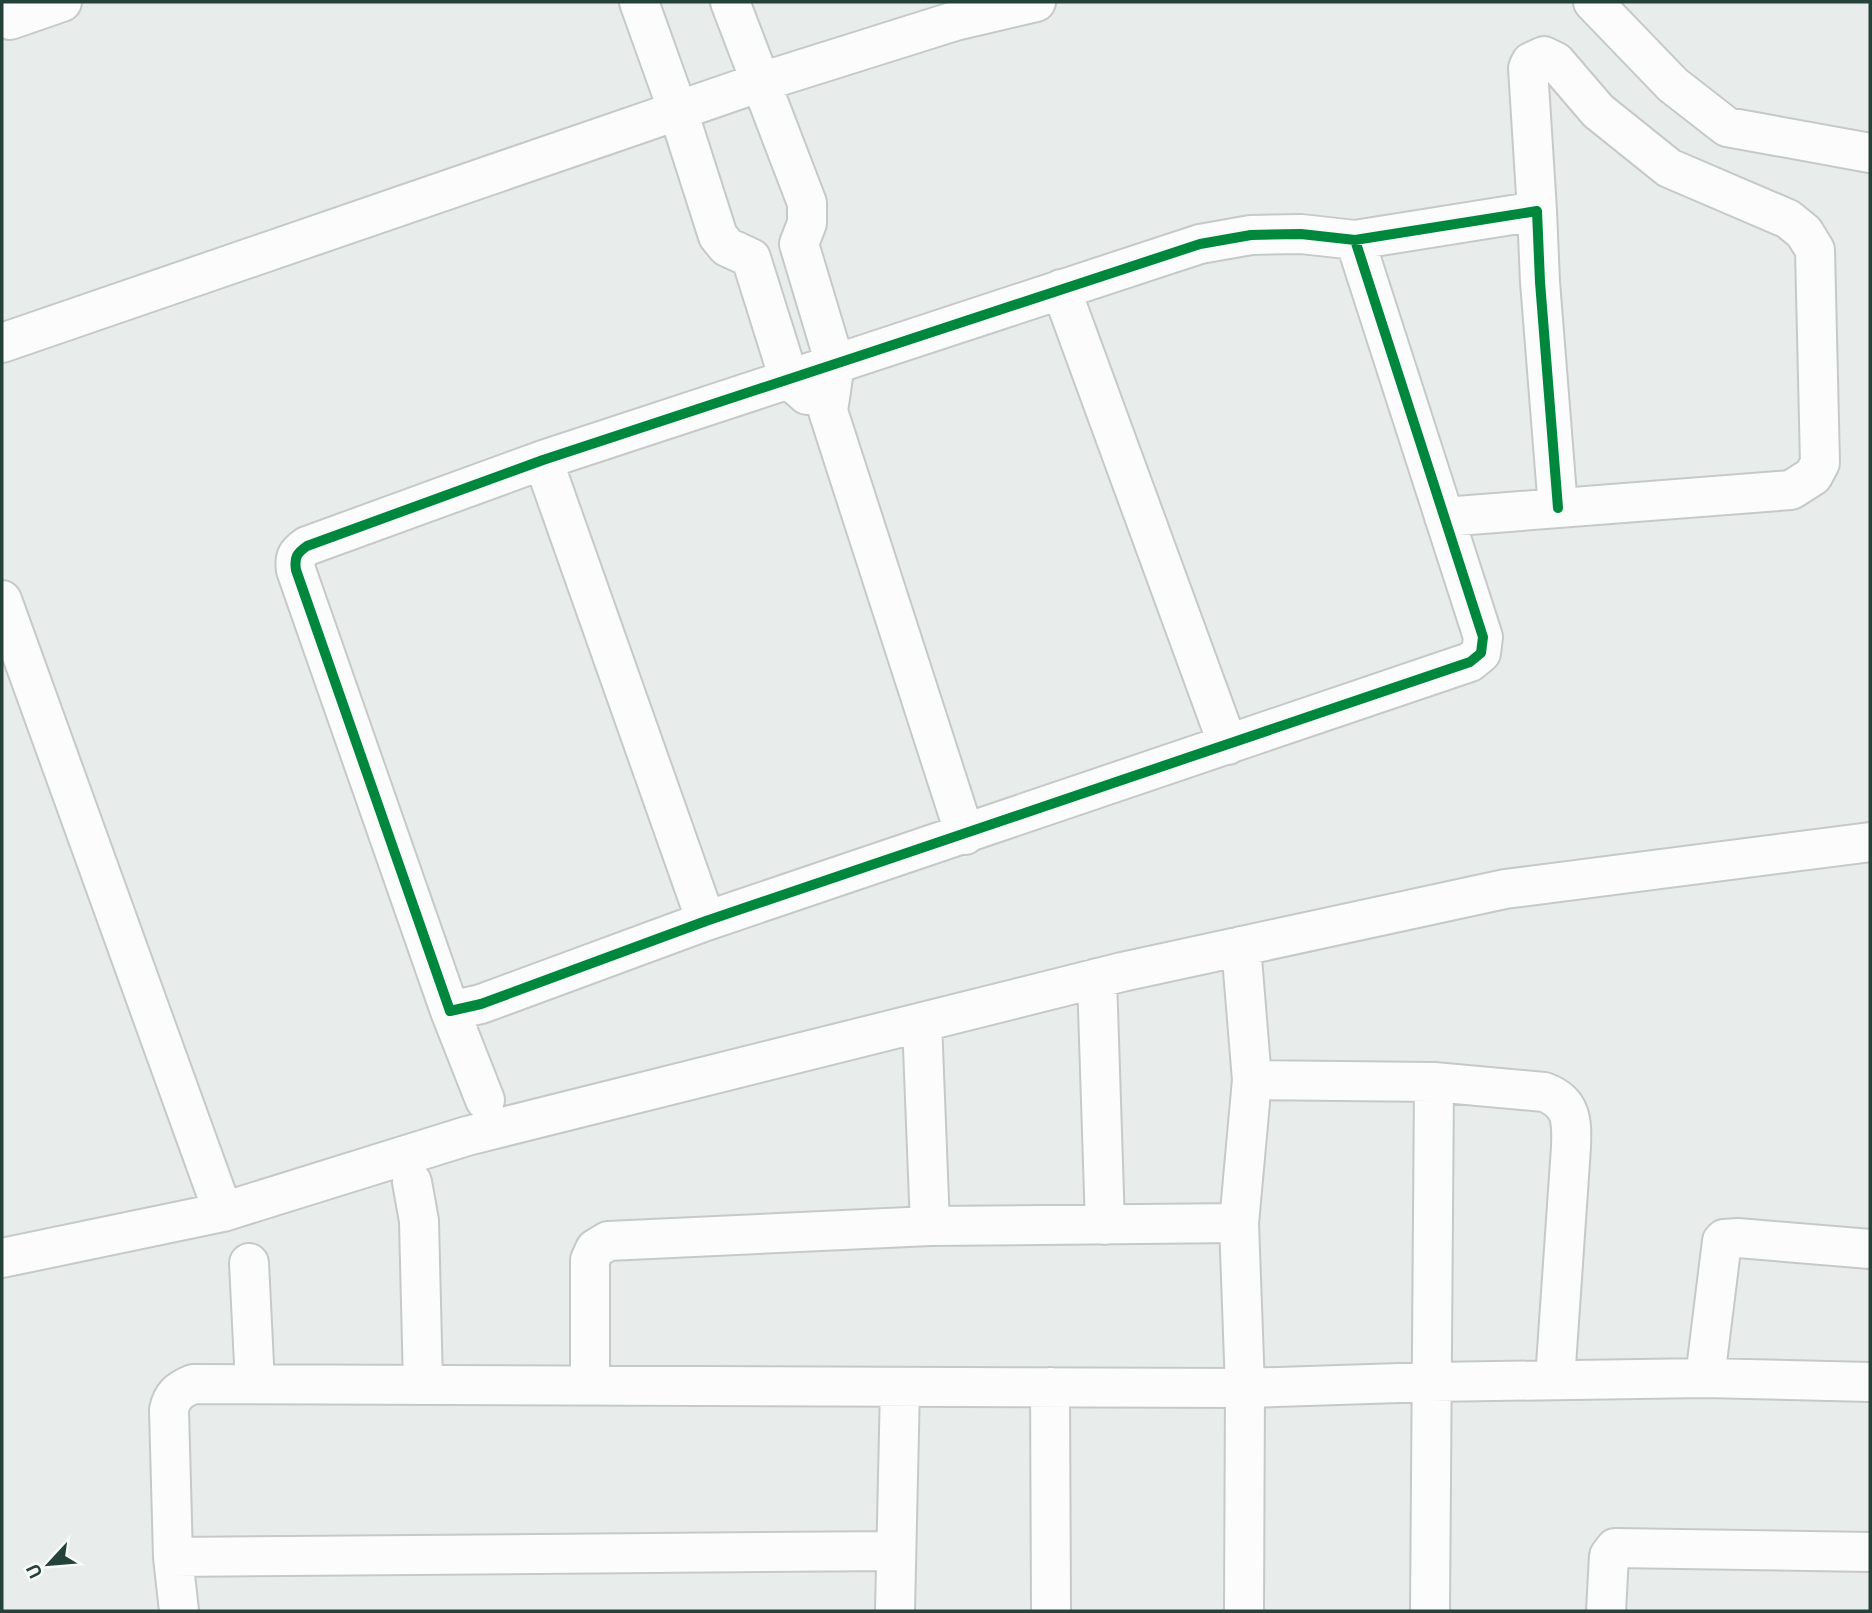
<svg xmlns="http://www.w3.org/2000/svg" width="1872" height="1613" viewBox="0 0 1872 1613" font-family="Ubuntu,sans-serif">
<rect width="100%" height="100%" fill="#e8edeb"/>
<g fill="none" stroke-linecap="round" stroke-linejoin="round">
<!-- minor casing -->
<g stroke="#c5cac8" stroke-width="42">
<path id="minor" d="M 639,2 L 678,111 L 718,236 L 727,247 L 751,258 L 789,379 L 807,395
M 730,2 L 807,203 L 807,223 L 799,244 L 835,364 L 828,411 L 965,835
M 1593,2 L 1673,85 L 1727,127 L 1870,153
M 10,20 L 62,2
M 1355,240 L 1483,637 L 1481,653 L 1470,662 L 706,921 L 481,1004 L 450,1011 L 296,570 C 294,557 297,553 307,546 L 543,460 L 1200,244 L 1251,235 L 1301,234 L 1355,240 L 1537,211 L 1540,282 L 1558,508
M 1061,289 L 1228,745
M 2,343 L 761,82 L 955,21 L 1036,2
M 543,460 L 706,921
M 1444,517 L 1791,490 L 1813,476 L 1820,463 L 1815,250 L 1804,232 L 1788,219 L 1669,168 L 1598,111 L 1556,62 L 1544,56 L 1531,62 L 1528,68 L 1537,211
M 2,600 L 223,1212
M 1241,946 L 1252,1080 L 1239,1223 L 1245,1388 L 1244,1611
M 1097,978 L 1105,1225
M 450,1011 L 485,1100
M 922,1022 L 930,1226
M 1252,1080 L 1434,1082 L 1544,1092 C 1572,1102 1572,1121 1571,1147 L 1555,1380
M 412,1182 L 419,1221 L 423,1385
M 2,1258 L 223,1212 L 467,1136 L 1122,972 L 1505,889 L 1870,842
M 249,1263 L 255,1384
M 1705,1378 L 1722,1241 L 1724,1239 L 1738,1238 L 1870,1249
M 590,1385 L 590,1260 L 595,1249 L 608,1241 L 930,1226 L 1239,1223
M 1050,1387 L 1051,1611
M 173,1557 L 895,1551
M 179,1611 L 173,1557 L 169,1410 C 172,1395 179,1390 193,1384 L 1245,1388 L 1430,1382 L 1705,1378 L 1870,1382
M 895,1611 L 900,1387
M 1430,1611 L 1434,1082
M 1606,1611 L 1609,1556 L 1615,1548 L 1870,1552"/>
</g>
<!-- minor -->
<use href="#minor" stroke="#fcfcfc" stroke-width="38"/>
<!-- cycleway casing -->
<g stroke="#f7fbf9" stroke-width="15">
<path id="cycleway" d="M 1355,240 L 1483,637 L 1481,653 L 1470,662 L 706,921 L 481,1004 L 450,1011 L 296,570 C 294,557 297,553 307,546 L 543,460 L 1200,244 L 1251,235 L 1301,234 L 1355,240 L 1537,211 L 1540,282 L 1558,508"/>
</g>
<!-- cycleway -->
<use href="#cycleway" stroke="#00873e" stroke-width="10"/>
</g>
<!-- border -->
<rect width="1872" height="1613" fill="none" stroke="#24423a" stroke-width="7"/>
<!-- north arrow -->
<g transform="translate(49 1564) rotate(244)" stroke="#f7fbf9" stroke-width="5" paint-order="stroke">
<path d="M0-5L12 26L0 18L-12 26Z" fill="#24423a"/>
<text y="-10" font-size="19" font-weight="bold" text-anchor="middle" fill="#24423a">U</text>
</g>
</svg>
